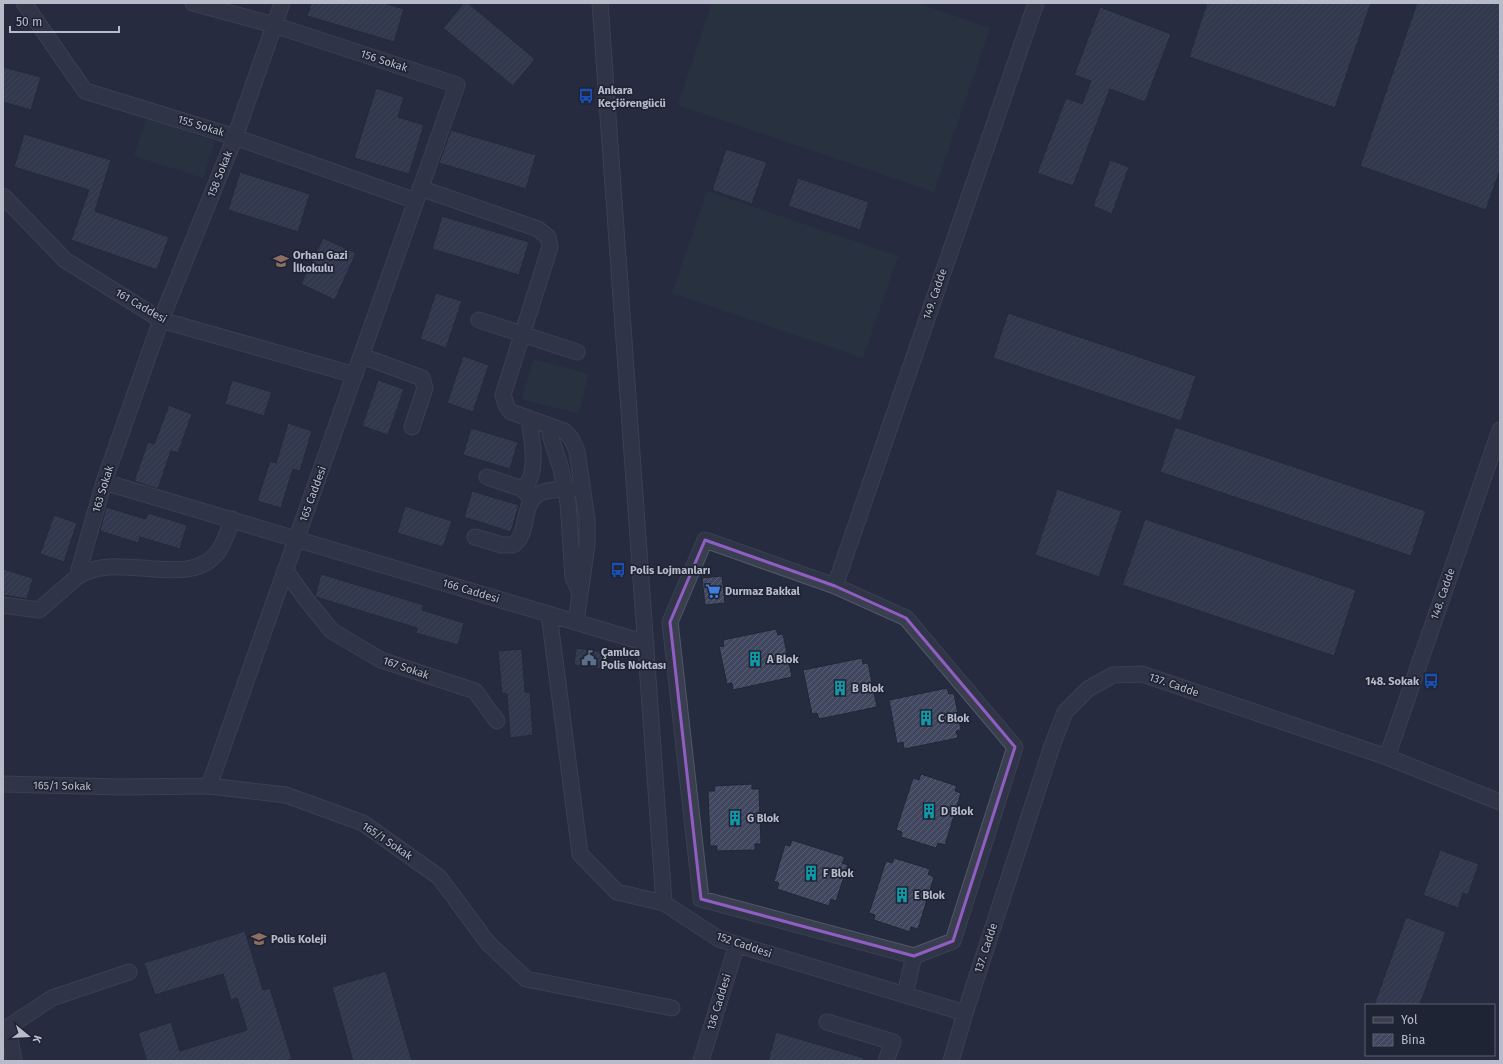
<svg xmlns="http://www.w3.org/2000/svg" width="1503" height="1064" viewBox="0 0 1503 1064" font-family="'Fira Sans',sans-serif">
<defs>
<pattern id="building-hatch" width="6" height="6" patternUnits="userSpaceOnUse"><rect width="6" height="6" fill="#40475e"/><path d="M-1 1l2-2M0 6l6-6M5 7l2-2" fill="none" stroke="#596074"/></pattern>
</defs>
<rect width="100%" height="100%" fill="#262c40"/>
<!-- grass -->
<path fill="#283941" d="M 712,3 L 917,3 L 990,28 L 934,192 L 678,105 Z
M 146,119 L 215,141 L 203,178 L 134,156 Z
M 707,191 L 898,256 L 863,358 L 672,293 Z
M 533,359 L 589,374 L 578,414 L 522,399 Z"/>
<!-- building -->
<path fill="url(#building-hatch)" stroke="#212637" d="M 311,3 L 384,3 L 404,9 L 394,42 L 307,16 Z
M 464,3 L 468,3 L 535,59 L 513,86 L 443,28 Z
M 1207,3 L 1371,3 L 1335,108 L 1189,57 Z
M 1417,3 L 1500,3 L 1500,170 L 1486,210 L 1360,166 Z
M 1100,7 L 1171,34 L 1145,102 L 1110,89 L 1073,186 L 1037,173 L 1066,98 L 1082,104 L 1091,81 L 1074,75 Z
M 3,67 L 41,77 L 31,110 L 3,102 Z
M 376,88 L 404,97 L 398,117 L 424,125 L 409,174 L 354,158 Z
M 451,130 L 536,155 L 526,189 L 439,163 Z
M 24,134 L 111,160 L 95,211 L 169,237 L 157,270 L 71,240 L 89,190 L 14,167 Z
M 726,149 L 767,162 L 752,204 L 712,190 Z
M 1110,160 L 1129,167 L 1112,214 L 1093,206 Z
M 240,172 L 310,194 L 298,232 L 228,210 Z
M 798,178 L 869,202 L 860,230 L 788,206 Z
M 442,216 L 529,242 L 519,275 L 432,249 Z
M 323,238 L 356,253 L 335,300 L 301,284 Z
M 436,293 L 462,301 L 446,348 L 420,339 Z
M 1008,313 L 1196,376 L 1181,421 L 993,358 Z
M 463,356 L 489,365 L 473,412 L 447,403 Z
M 232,380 L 272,392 L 264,416 L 225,404 Z
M 378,380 L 404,389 L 388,435 L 362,426 Z
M 169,405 L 192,414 L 178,453 L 171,451 L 158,489 L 134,481 L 148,442 L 154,444 Z
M 288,423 L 312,431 L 300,471 L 293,469 L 281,508 L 257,501 L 270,461 L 276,463 Z
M 1175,427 L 1426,511 L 1411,556 L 1160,472 Z
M 471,428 L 518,442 L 510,469 L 463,455 Z
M 1057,489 L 1122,511 L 1099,577 L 1035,555 Z
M 472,491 L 519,505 L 511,532 L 464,517 Z
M 405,506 L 452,521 L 443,547 L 397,533 Z
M 106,507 L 146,519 L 148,513 L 187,525 L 180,549 L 140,537 L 138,543 L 100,531 Z
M 54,515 L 77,523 L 64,562 L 40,554 Z
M 1145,519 L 1356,590 L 1334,656 L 1122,585 Z
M 3,569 L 33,578 L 27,599 L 3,595 Z
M 321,574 L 424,605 L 422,610 L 464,623 L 458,645 L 416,633 L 417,628 L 316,597 L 315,596 Z
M 722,576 L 725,603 L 705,605 L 702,578 Z
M 776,629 L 778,635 L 783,634 L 792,677 L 733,690 L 732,683 L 727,684 L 719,647 L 724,646 L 723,640 Z
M 576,648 L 604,652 L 602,669 L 574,665 Z
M 522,649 L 525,692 L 530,692 L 533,735 L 510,738 L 507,694 L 502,694 L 498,651 Z
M 862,658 L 863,664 L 868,663 L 877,707 L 819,719 L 817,713 L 812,714 L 803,670 Z
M 947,688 L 949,694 L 954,693 L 961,730 L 956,731 L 958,738 L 904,749 L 903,742 L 897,744 L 889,700 Z
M 921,774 L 957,786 L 955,791 L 961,793 L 945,845 L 938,843 L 936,848 L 901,837 L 902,832 L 896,830 L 913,778 L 919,780 Z
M 752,784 L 752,789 L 759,789 L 761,844 L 755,844 L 755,850 L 717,851 L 717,846 L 710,846 L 708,791 L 715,791 L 714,786 Z
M 792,840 L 845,857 L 842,863 L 848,865 L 836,901 L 831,899 L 829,906 L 777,889 L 779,883 L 774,881 L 785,845 L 790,846 Z
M 1440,850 L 1479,864 L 1468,895 L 1463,893 L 1458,908 L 1423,895 Z
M 894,858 L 930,869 L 928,874 L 934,877 L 918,929 L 911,927 L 910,932 L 874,920 L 875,915 L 869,913 L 886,861 L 892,863 Z
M 1406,917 L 1446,932 L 1420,1005 L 1374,1005 Z
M 245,931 L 263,990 L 270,988 L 292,1059 L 286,1061 L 147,1061 L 138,1033 L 171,1022 L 180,1051 L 247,1030 L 237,998 L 231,1000 L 223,974 L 155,995 L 144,963 Z
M 386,971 L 412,1061 L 353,1061 L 332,987 Z
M 776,1032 L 864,1058 L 863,1061 L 768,1061 Z"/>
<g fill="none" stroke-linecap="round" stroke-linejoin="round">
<!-- minor casing -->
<g stroke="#525767" stroke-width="17">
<path id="minor" d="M 24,3 L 85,91 L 235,137 L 416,201
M 193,3 L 274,25 L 457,85 L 209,786
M 600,3 L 664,903 L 719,939 L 965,1013
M 420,188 L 538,229 L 548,237 L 550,247 L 503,395 L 507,407 L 511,412 L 564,431 L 571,438 L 577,451 L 587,520 L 587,545 L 576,622
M 3,196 L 65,260 L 161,320 L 355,375
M 479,320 L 577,352
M 362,356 L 422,378 L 425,388 L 412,427
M 551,426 L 550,435 L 561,469 L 568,503 L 573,577 L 579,591
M 487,477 L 520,488 L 531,497
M 104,482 L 646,643
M 524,490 C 539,469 532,443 529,419
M 475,537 L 502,545 L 513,545 C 531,534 519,500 543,492 C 552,489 564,489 574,488
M 705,540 L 835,586 L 906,618 L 1015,747 L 953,941 L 914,956 L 701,899 L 670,622 Z
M 286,571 L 305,598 L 332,631 L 381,660 L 475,691 L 497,721
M 77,577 C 117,549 187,591 217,553 C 225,544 228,530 232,519
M 835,586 L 1036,3
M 3,605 L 39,610 L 77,577 L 104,482 L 161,320 L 235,137 L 282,3
M 549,614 L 580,854 L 617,892 L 664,903
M 1387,757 L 1500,430
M 3,784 L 120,787 L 209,786 L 286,795 L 363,823 L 439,877 L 488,943 L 526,979 L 672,1008
M 905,994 L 914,956
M 827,1022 L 893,1042 L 886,1061
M 14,1061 L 8,1027 L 52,998 L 129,972
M 701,1061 L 737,944
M 951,1061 L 965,1013 L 1052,746 L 1065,712 L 1088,689 L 1113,675 L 1142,674 L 1387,757 L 1500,802"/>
</g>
<!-- minor -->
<use href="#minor" stroke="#3a3f50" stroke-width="15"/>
</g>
<!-- marked area -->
<path d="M0 0H1503V1064H0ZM 705,540 L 835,586 L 906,618 L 1015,747 L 953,941 L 914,956 L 701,899 L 670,622 Z" fill="#262c40" fill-opacity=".55" fill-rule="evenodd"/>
<path fill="none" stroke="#905ec3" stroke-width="3" stroke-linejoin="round" d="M 705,540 L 835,586 L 906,618 L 1015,747 L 953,941 L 914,956 L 701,899 L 670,622 Z"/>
<!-- icons -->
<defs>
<g id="bus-bare" transform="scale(1.2)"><path d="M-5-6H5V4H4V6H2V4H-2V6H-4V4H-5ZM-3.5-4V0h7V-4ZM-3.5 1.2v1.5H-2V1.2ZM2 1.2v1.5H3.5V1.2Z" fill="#1a4fb4" stroke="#1f2435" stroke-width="2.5" paint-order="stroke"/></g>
<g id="school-bare" transform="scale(1.2)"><path d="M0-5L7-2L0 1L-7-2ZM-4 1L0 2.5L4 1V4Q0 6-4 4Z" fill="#8d6e63" stroke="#1f2435" stroke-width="2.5" paint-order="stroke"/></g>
<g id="supermarket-bare" transform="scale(1.2)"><path d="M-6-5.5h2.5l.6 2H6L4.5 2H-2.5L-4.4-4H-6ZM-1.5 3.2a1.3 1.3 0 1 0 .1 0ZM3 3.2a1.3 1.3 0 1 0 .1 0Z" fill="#3f7fe0" stroke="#1f2435" stroke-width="2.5" paint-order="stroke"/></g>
<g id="civic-bare" transform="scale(1.2)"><path d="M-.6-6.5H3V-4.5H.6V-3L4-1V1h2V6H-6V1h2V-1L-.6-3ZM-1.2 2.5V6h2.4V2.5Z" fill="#5c6f8a" stroke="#1f2435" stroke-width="2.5" paint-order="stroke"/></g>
<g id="building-bare" transform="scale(1.2)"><path d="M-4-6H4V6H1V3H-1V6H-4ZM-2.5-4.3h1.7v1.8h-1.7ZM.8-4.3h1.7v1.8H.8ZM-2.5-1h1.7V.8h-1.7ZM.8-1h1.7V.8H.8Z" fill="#0f9aa8" stroke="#1f2435" stroke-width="2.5" paint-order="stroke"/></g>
</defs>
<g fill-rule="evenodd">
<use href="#bus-bare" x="586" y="96"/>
<use href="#school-bare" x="281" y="261"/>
<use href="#bus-bare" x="618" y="570"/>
<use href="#supermarket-bare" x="713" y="591"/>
<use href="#civic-bare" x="589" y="658"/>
<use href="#building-bare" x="755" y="659"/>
<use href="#bus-bare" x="1431" y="681"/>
<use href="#building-bare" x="840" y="688"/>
<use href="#building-bare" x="926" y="718"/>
<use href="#building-bare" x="929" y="811"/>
<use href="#building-bare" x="735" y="818"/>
<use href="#building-bare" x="811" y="873"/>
<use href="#building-bare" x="902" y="895"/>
<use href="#school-bare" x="259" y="939"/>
</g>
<g text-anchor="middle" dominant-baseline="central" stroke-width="3.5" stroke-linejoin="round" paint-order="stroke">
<!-- street labels -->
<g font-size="11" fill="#b7bbca" stroke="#1f2435">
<text transform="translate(384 61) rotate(18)">156 Sokak</text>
<text transform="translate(201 126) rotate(17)">155 Sokak</text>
<text transform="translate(220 174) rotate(-68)">158 Sokak</text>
<text transform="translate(935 294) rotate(-71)">149. Cadde</text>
<text transform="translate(141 306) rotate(30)">161 Caddesi</text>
<text transform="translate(103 489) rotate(-73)">163 Sokak</text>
<text transform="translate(313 494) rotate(-70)">165 Caddesi</text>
<text transform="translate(471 591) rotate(17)">166 Caddesi</text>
<text transform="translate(1443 594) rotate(-71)">148. Cadde</text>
<text transform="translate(406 668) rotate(19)">167 Sokak</text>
<text transform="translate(1174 685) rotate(19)">137. Cadde</text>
<text transform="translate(62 786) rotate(1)">165/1 Sokak</text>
<text transform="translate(387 841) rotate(34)">165/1 Sokak</text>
<text transform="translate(744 945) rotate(19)">152 Caddesi</text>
<text transform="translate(986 948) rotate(-72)">137. Cadde</text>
<text transform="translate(719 1002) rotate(-73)">136 Caddesi</text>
</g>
<!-- poi labels -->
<g font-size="11" font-weight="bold" fill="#b7bbca" stroke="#1f2435" text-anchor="start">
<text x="598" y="90">Ankara<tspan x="598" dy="13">Keçiörengücü</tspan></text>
<text x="293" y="255">Orhan Gazi<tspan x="293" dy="13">İlkokulu</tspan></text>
<text x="630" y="570">Polis Lojmanları</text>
<text x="725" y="591">Durmaz Bakkal</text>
<text x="601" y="652">Çamlıca<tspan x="601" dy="13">Polis Noktası</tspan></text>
<text x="767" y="659">A Blok</text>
<text x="1419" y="681" text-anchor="end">148. Sokak</text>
<text x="852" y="688">B Blok</text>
<text x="938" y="718">C Blok</text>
<text x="941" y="811">D Blok</text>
<text x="747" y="818">G Blok</text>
<text x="823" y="873">F Blok</text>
<text x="914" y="895">E Blok</text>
<text x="271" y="939">Polis Koleji</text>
</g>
</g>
<!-- border -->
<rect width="1503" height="1064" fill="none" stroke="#b7bbca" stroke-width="8"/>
<!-- legend -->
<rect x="1365" y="1004" width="130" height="52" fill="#1f2435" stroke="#5c6071"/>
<rect x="1373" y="1017" width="20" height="6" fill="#3a3f50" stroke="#5c6071"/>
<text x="1401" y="1024" font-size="12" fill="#b7bbca">Yol</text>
<rect x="1373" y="1034" width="20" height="12" fill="url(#building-hatch)" stroke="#5c6071"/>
<text x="1401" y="1044" font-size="12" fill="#b7bbca">Bina</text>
<!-- north arrow -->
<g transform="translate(28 1036) rotate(108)" stroke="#1f2435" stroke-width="3" paint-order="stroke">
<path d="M0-3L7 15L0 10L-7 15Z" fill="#b7bbca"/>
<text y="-6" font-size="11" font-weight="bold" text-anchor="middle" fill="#b7bbca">K</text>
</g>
<!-- scale -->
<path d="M10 26v6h109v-6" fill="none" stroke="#b7bbca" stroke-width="2"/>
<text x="16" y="26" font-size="12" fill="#b7bbca" stroke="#1f2435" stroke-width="3" paint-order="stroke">50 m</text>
</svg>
